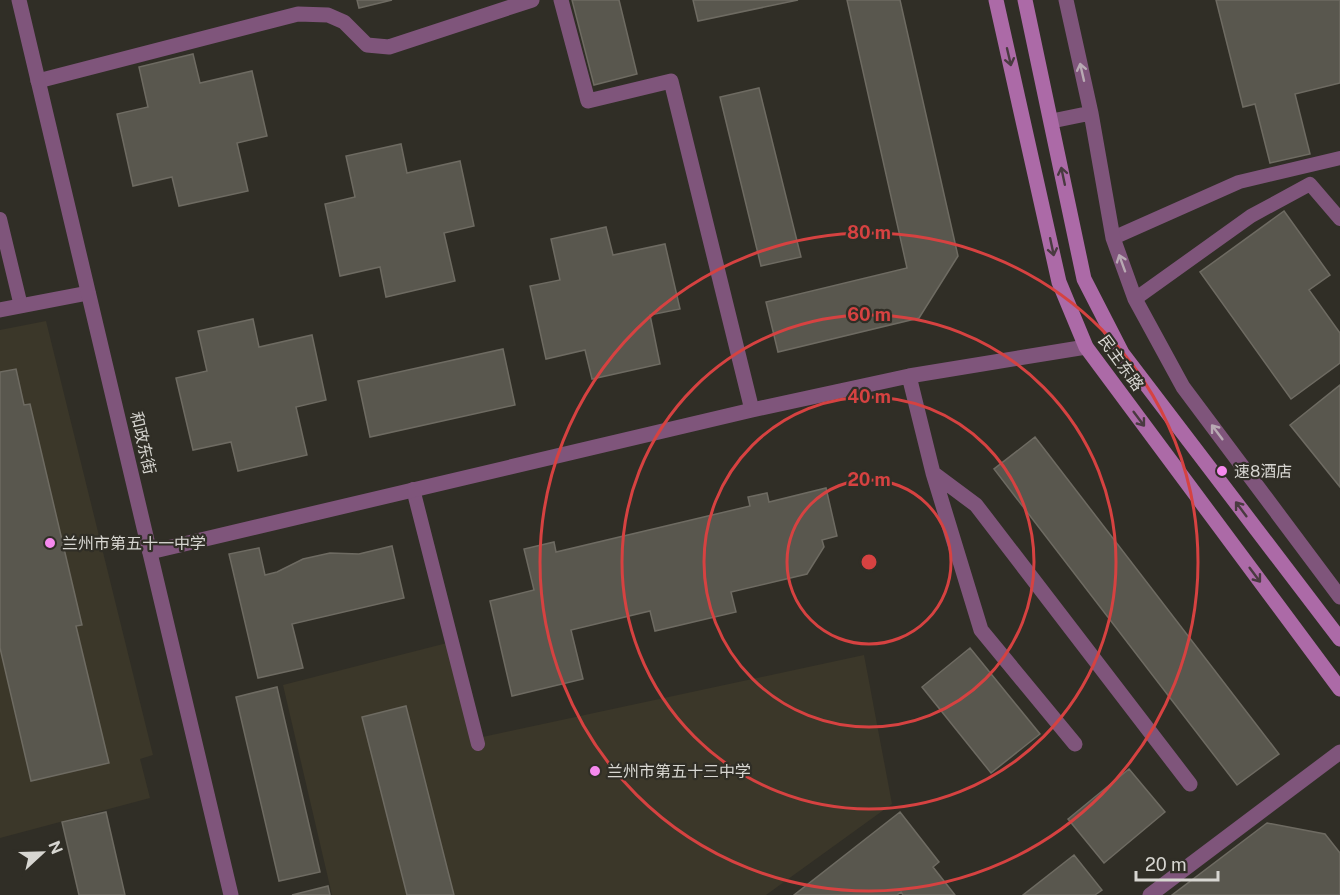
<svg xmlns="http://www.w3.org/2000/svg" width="1340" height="895" viewBox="0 0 1340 895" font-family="'Public Sans','Noto Sans SC',sans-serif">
<rect width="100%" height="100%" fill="#302e26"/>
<!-- built -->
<path fill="#3b3729" d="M 46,321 L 153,755 L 140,759 L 150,798 L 0,838 L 0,330 Z
M 447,643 L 478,738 L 864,655 L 892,804 L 766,895 L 332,895 L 283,685 Z"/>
<!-- building -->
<path fill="#59574e" stroke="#6e6b62" stroke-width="1.5" d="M 357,0 L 392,0 L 359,8 Z
M 572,0 L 619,0 L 637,74 L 594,85 Z
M 693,0 L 798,0 L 698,21 Z
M 847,0 L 900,0 L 958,256 L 919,318 L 778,352 L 766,302 L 907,268 Z
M 1216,0 L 1340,0 L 1340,83 L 1295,94 L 1310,154 L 1270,163 L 1255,104 L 1243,107 Z
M 193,54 L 200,83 L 252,71 L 267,136 L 237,143 L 248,191 L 179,206 L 172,177 L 133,186 L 117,114 L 148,107 L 139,67 Z
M 759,88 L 801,257 L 761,266 L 720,97 Z
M 401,144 L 407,173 L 460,161 L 474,226 L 444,233 L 455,281 L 386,297 L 380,267 L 340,276 L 325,204 L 355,197 L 346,156 Z
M 1284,211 L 1330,275 L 1309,290 L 1340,333 L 1340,363 L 1291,399 L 1200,272 Z
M 606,227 L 613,255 L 665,244 L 680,309 L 650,315 L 660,364 L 592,379 L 585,350 L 546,359 L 530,286 L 560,280 L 551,239 Z
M 253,319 L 259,347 L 312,335 L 326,400 L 296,407 L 307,455 L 238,471 L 231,442 L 193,450 L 176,378 L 207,371 L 198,331 Z
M 503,349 L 515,405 L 370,437 L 358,381 Z
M 16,369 L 24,405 L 30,404 L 82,625 L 76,626 L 109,763 L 31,781 L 0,648 L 0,372 Z
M 1340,385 L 1340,487 L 1290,425 Z
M 1035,437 L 1279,754 L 1237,785 L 994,469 Z
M 826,488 L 837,536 L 822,540 L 824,547 L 807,574 L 731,592 L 736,612 L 655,631 L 650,611 L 571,630 L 583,679 L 512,696 L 490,601 L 534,590 L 524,549 L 554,542 L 556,552 L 750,506 L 748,497 L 767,493 L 769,502 Z
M 392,546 L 404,598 L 292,624 L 303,668 L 258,678 L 229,554 L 259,548 L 265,575 L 277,572 L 303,559 L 330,553 L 359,554 Z
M 970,648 L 1040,734 L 991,773 L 922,687 Z
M 277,687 L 320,872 L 279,881 L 236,697 Z
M 406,706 L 454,895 L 407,895 L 362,717 Z
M 1129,769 L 1165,812 L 1104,863 L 1068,819 Z
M 106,812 L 125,895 L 79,895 L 62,822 Z
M 900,812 L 939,862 L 933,867 L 955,895 L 903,895 L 901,892 L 897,895 L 794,895 Z
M 1267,823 L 1325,834 L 1340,853 L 1340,895 L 1172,895 Z
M 1074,855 L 1102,890 L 1095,895 L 1023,895 Z
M 328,886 L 330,895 L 292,895 Z"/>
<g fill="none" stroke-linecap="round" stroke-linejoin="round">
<!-- service -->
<path stroke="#7f557b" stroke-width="14" d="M 0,219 L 21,306
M 1113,238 L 1239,182 L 1340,158
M 1135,299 L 1251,216 L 1310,184 L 1340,219
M 413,489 L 478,744"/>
<!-- minor -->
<path stroke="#7f557b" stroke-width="15" d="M 561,0 L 588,101 L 671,81 L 752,410
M 1066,0 L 1091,113 L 1113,238 L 1135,299 L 1183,387 L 1340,597
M 38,81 L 298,14 L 328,15 L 344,22 L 367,45 L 389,47 L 532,0
M 1052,121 L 1091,113
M 0,310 L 88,293
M 909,376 L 933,473 L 981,630 L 1075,744
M 933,473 L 976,505 L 1190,784
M 150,552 L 752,410 L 909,376 L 1086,347
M 1150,895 L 1340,752"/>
<!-- tertiary -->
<path stroke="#7f557b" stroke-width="15" d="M 19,0 L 231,895"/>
<!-- secondary -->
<path stroke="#ac6aa7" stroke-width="15" d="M 996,0 L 1059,282 L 1086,347 L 1340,689
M 1025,0 L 1084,279 L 1122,353 L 1340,639"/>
</g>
<!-- one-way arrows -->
<defs><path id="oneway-shaft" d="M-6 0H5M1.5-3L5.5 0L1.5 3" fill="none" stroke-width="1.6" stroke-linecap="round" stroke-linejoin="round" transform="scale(1.5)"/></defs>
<g stroke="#493a40">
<use href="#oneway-shaft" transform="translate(1009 57) rotate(77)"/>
<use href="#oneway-shaft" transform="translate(1063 176) rotate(-102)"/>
<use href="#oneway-shaft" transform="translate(1052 247) rotate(78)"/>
<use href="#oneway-shaft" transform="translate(1139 419) rotate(53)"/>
<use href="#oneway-shaft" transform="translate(1241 509) rotate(-127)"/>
<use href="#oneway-shaft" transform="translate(1255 575) rotate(53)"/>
</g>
<g stroke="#b8a9b3">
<use href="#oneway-shaft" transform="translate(1082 72) rotate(-103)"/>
<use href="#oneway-shaft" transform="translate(1122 263) rotate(-110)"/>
<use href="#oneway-shaft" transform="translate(1217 432) rotate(-127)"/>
</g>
<!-- distance rings -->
<g fill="none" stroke="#d64241" stroke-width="3">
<circle cx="869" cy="562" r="82"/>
<circle cx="869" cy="562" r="165"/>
<circle cx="869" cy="562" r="247"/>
<circle cx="869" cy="562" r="329"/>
</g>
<!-- markers -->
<g fill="#f689ee" stroke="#302e26" stroke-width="2">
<circle cx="1222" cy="471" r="6"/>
<circle cx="50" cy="543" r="6"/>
<circle cx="595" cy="771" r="6"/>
</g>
<g text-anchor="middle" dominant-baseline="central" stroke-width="4.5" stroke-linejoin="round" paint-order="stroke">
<!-- street labels -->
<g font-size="16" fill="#d7d6d1" stroke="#302e26">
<text transform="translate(1121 363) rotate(54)">民主东路</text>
<text transform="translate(143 443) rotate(77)">和政东街</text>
</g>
<!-- poi labels -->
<g font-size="16" fill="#d7d6d1" stroke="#302e26" text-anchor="start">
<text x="1234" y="471">速8酒店</text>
<text x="62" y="543">兰州市第五十一中学</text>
<text x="607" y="771">兰州市第五十三中学</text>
</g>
</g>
<circle cx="869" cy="562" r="9" fill="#d64241" stroke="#302e26" stroke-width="3"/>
<g font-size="18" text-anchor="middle" font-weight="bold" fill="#d64241" stroke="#302e26" stroke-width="4.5" stroke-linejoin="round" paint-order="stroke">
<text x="869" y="239">80 m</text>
<text x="869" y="321">60 m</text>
<text x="869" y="403">40 m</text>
<text x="869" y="486">20 m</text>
</g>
<!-- north arrow -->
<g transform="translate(42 853) rotate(68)" stroke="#302e26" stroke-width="4.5" paint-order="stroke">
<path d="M0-4.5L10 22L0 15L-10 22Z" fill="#d7d6d1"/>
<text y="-9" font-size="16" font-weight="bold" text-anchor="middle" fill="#d7d6d1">N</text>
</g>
<!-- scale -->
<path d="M1136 871v9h82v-9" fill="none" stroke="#d7d6d1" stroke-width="3"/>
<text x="1145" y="871" font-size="18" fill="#d7d6d1" stroke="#302e26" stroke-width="4.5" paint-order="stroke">20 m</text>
</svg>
